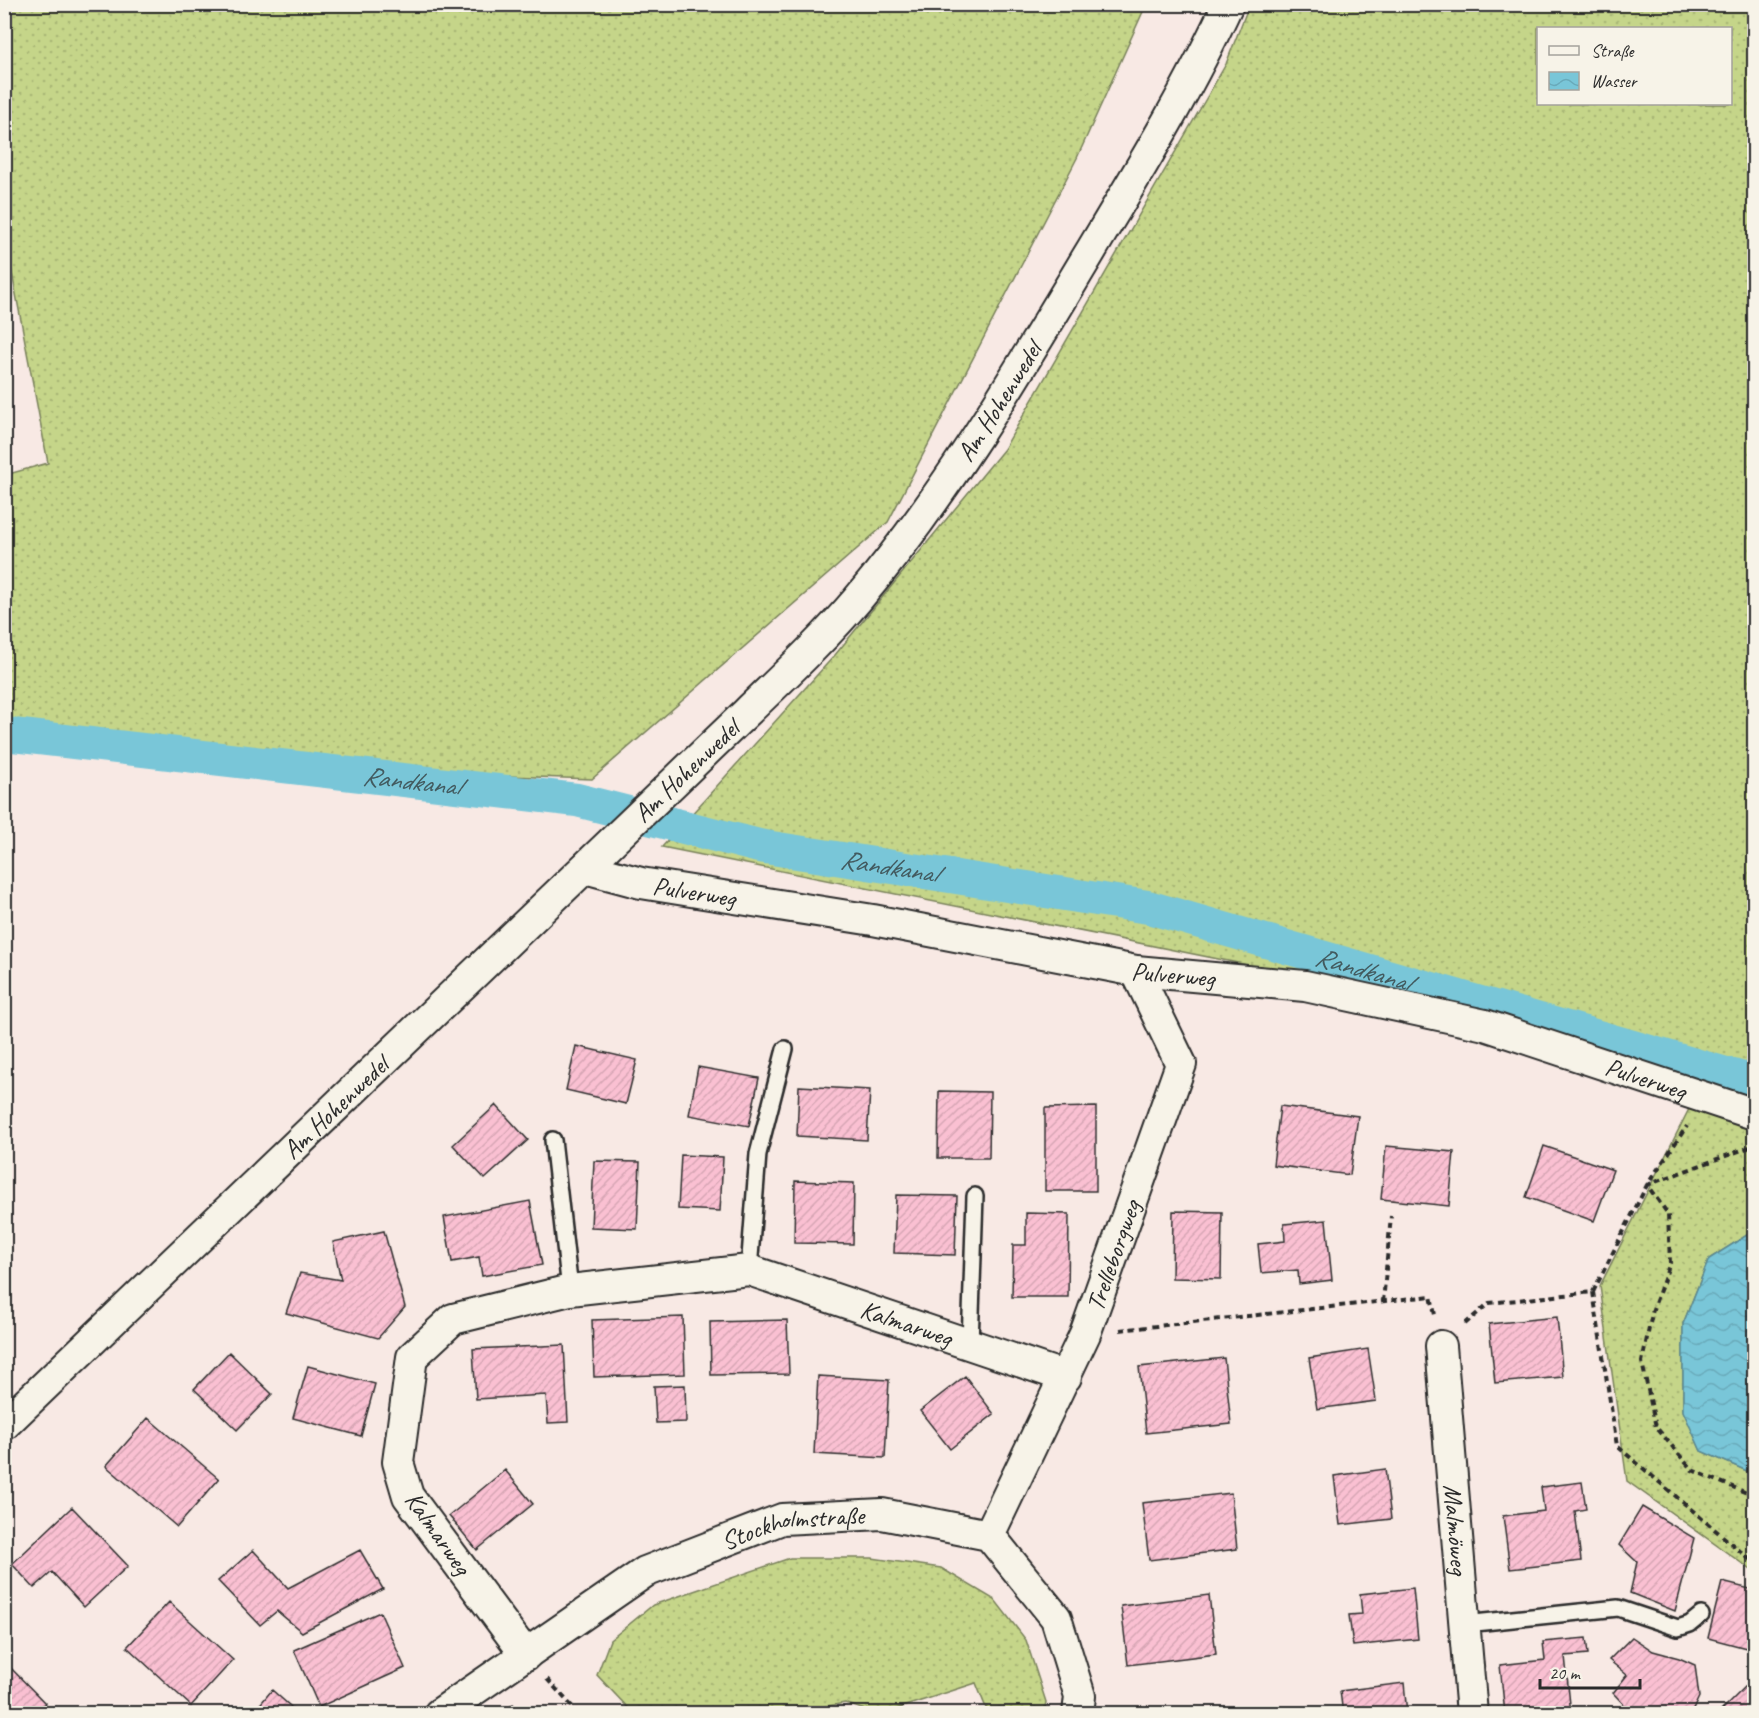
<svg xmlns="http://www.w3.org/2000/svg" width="1759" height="1718" viewBox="0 0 1759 1718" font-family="Caveat,sans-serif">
<defs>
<pattern id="grass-dots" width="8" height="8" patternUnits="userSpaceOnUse" patternTransform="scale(1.5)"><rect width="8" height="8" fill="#c5d589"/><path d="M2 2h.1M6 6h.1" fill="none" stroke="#a9b776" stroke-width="1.8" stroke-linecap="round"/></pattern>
<pattern id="water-waves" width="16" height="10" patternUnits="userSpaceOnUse" patternTransform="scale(1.5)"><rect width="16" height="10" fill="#79c6d8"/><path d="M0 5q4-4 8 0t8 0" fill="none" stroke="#69aaba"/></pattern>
<pattern id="building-hatch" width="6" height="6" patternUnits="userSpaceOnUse" patternTransform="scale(1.5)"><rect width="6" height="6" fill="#fac0d2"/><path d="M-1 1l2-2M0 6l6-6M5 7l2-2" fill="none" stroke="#d6a5b4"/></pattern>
</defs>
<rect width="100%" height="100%" fill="#f8e9e4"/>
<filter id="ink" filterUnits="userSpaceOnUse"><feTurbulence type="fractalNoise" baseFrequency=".0167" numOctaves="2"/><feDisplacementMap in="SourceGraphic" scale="12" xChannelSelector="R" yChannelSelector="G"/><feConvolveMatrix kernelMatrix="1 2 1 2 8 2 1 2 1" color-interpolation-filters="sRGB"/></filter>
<g filter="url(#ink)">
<!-- grass -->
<path fill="url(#grass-dots)" stroke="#78805a" stroke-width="1.5" fill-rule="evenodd" d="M 4,5 L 5,4 L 1146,5 L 1077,158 L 888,522 L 592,779 L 274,768 L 5,726 L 5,475 L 48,463 L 5,236 Z
M 1249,5 L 1754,5 L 1754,1235 L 1747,1235 L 1709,1259 L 1683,1324 L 1683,1410 L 1701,1451 L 1754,1474 L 1754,1572 L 1627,1481 L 1600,1286 L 1697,1093 L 1243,964 L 662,847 L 835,655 L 1004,449 L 1226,64 ZM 1538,28 L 1730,28 L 1730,104 L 1538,104 Z
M 790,1558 L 872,1558 L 941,1568 L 995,1600 L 1026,1640 L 1046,1702 L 1044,1713 L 988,1713 L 976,1683 L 884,1713 L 873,1713 L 845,1703 L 789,1713 L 633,1713 L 597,1675 L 610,1640 L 653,1605 Z"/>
<!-- water -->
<path fill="url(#water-waves)" stroke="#5a8893" stroke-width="1.5" d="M 1747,1235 L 1754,1235 L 1754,1474 L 1701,1451 L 1683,1411 L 1683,1324 L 1709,1259 Z"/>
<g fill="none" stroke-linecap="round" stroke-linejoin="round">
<!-- canal -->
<path stroke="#79c6d8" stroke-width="34" id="s1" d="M 4,734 L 577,800 L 759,846 L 1148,907 L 1754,1082"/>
</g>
<!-- building -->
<path fill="url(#building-hatch)" stroke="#2b2b2b" stroke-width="1.5" d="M 576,1046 L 637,1060 L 626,1104 L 566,1090 Z
M 698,1067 L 759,1078 L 749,1126 L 689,1115 Z
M 799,1086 L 870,1090 L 867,1140 L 797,1136 Z
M 939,1091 L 990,1092 L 989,1158 L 938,1158 Z
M 496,1105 L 528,1140 L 485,1179 L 453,1145 Z
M 1280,1106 L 1358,1116 L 1350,1175 L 1273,1165 Z
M 1096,1107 L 1096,1191 L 1045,1191 L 1045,1108 Z
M 1386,1146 L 1454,1152 L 1449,1206 L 1381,1199 Z
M 1544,1146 L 1613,1170 L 1594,1221 L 1526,1197 Z
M 681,1155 L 723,1157 L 720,1211 L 678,1209 Z
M 594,1161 L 640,1162 L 637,1229 L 591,1227 Z
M 795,1181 L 854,1183 L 853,1244 L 794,1243 Z
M 896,1195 L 957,1196 L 955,1255 L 894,1253 Z
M 530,1201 L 542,1265 L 482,1276 L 479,1257 L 452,1262 L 444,1217 Z
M 1173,1211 L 1222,1212 L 1221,1279 L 1172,1278 Z
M 1026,1213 L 1069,1214 L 1068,1297 L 1012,1297 L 1013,1245 L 1026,1245 Z
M 1326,1220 L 1332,1280 L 1299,1284 L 1298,1270 L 1261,1273 L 1258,1244 L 1285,1241 L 1284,1224 Z
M 384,1231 L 405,1307 L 378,1338 L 286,1313 L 300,1273 L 341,1280 L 333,1242 Z
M 683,1317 L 685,1374 L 594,1377 L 592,1320 Z
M 1557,1317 L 1563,1377 L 1495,1383 L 1489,1324 Z
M 787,1320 L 789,1374 L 711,1375 L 710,1322 Z
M 564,1345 L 568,1422 L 548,1423 L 546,1395 L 476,1399 L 473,1349 Z
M 1368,1349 L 1376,1401 L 1317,1409 L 1309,1358 Z
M 229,1352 L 272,1394 L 237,1430 L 194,1389 Z
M 1224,1358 L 1231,1424 L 1146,1433 L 1139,1367 Z
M 308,1366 L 375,1384 L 361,1436 L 293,1418 Z
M 818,1376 L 889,1380 L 885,1458 L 814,1454 Z
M 965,1376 L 994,1414 L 950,1449 L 920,1411 Z
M 685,1385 L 686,1422 L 656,1423 L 654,1386 Z
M 148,1418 L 219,1479 L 177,1527 L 106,1466 Z
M 1385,1469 L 1391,1519 L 1340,1525 L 1334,1476 Z
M 505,1470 L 533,1504 L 477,1550 L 449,1516 Z
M 1582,1482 L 1586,1509 L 1575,1511 L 1581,1561 L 1510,1569 L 1503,1516 L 1544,1511 L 1541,1487 Z
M 1231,1493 L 1237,1549 L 1149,1560 L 1142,1503 Z
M 72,1507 L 128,1566 L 84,1607 L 52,1572 L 34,1588 L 12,1564 Z
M 1642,1507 L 1694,1538 L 1675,1611 L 1630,1593 L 1637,1562 L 1619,1545 Z
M 253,1550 L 288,1588 L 360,1550 L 383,1589 L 302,1632 L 277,1611 L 260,1625 L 218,1581 Z
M 1722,1582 L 1754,1590 L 1754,1650 L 1708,1638 Z
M 1413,1588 L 1418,1639 L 1353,1646 L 1349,1615 L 1362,1614 L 1360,1594 Z
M 1209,1595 L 1216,1654 L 1128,1665 L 1121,1606 Z
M 169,1602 L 233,1660 L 191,1706 L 127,1647 Z
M 380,1612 L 405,1668 L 319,1707 L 294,1650 Z
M 1632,1637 L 1653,1651 L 1679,1658 L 1695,1665 L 1699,1697 L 1691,1714 L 1633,1714 L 1613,1693 L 1627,1675 L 1609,1660 Z
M 1586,1638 L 1588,1654 L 1565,1656 L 1571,1714 L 1505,1714 L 1500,1665 L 1545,1660 L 1543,1642 Z
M 4,1661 L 45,1703 L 34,1714 L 4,1714 Z
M 1751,1681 L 1754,1684 L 1754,1714 L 1718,1714 Z
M 1404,1683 L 1407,1714 L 1343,1714 L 1340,1691 Z
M 272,1690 L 299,1714 L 252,1714 Z
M 513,1704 L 521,1714 L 502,1714 Z
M 1189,1711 L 1190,1714 L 1161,1714 Z"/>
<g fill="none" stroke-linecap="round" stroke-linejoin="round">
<!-- lane casing -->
<g stroke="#2b2b2b" stroke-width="20">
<path id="lane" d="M 553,1140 L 570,1290
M 749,1270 L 758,1154 L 785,1049
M 970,1344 L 975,1196
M 1465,1624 L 1618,1608 L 1678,1628 L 1690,1624 L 1701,1615"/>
</g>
<!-- street casing -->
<g stroke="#2b2b2b" stroke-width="34">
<g id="street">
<path id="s2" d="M 585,868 L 641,883 L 873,920 L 1136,971 L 1305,986 L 1485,1025 L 1754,1114"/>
<path id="s3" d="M 1441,1346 L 1472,1714"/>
<path id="s4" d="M 4,1425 L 746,713 C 784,676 823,640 857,600 C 947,494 1018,372 1089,254 C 1138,172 1188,91 1228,4"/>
<path id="s5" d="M 989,1535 L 1085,1334 L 1181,1064 L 1136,971"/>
<path id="s6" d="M 526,1655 L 408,1496 L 398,1462 L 412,1357 L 453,1319 L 570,1290 L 749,1270 L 1066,1377"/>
<path id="s7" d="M 439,1714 L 645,1572 L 782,1519 L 882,1514 L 989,1535 L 1056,1618 L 1080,1696 L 1078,1714"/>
</g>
</g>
<!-- path -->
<path stroke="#2b2b2b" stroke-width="4" stroke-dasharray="6 4.5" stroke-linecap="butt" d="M 1750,1147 L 1647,1185 L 1668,1214 L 1670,1263 L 1653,1309 L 1642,1362 L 1656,1427 L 1692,1470 L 1754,1496
M 1593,1292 L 1647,1185 L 1687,1126
M 1383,1302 L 1391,1216
M 1465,1324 L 1489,1303 L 1593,1292 L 1617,1446 L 1754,1563
M 1120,1330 L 1431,1296 L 1435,1315
M 547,1679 L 579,1714"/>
<!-- lane -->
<use href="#lane" stroke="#f7f3e8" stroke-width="15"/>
<!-- street -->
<use href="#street" stroke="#f7f3e8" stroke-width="30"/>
</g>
</g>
<g text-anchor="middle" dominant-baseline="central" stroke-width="4.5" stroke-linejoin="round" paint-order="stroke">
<!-- street labels -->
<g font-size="26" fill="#2b2b2b" stroke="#f7f3e8">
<text stroke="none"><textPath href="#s4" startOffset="1431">Am Hohenwedel</textPath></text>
<text stroke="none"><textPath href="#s4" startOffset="945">Am Hohenwedel</textPath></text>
<text stroke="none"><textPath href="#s2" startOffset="112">Pulverweg</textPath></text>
<text stroke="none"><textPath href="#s2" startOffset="598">Pulverweg</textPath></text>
<text stroke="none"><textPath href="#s2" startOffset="1084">Pulverweg</textPath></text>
<text stroke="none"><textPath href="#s4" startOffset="459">Am Hohenwedel</textPath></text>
<text stroke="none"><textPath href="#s5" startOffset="306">Trelleborgweg</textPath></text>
<text stroke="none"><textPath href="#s6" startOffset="862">Kalmarweg</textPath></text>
<text stroke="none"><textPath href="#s3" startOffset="184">Malmöweg</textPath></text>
<text stroke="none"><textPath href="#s7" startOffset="406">Stockholmstraße</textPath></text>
<text transform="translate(438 1533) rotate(55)">Kalmarweg</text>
</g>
<!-- water labels -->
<g font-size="27" font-style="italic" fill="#425a5f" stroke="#f7f3e8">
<text stroke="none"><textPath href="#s1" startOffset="410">Randkanal</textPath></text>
<text stroke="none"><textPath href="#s1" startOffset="896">Randkanal</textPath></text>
<text stroke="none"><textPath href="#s1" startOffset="1382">Randkanal</textPath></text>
</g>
</g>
<!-- margin -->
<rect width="1759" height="1718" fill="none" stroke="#f7f3e8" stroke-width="24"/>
<rect x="12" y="12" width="1735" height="1694" fill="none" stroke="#2b2b2b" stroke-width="2" filter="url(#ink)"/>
<!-- legend -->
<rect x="1537" y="27" width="195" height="78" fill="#f7f3e8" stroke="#a5a39c" stroke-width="1.5"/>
<rect x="1549" y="46" width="30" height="9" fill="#f7f3e8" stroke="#a5a39c" stroke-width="1.5"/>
<text x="1591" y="57" font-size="18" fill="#2b2b2b">Straße</text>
<rect x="1549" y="72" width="30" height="18" fill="url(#water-waves)" stroke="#a5a39c" stroke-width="1.5"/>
<text x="1591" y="87" font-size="18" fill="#2b2b2b">Wasser</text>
<!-- scale -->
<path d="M1540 1679v9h100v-9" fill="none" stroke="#2b2b2b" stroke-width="3"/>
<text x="1549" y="1679" font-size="18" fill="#2b2b2b" stroke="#f7f3e8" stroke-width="4.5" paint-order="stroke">20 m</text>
</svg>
